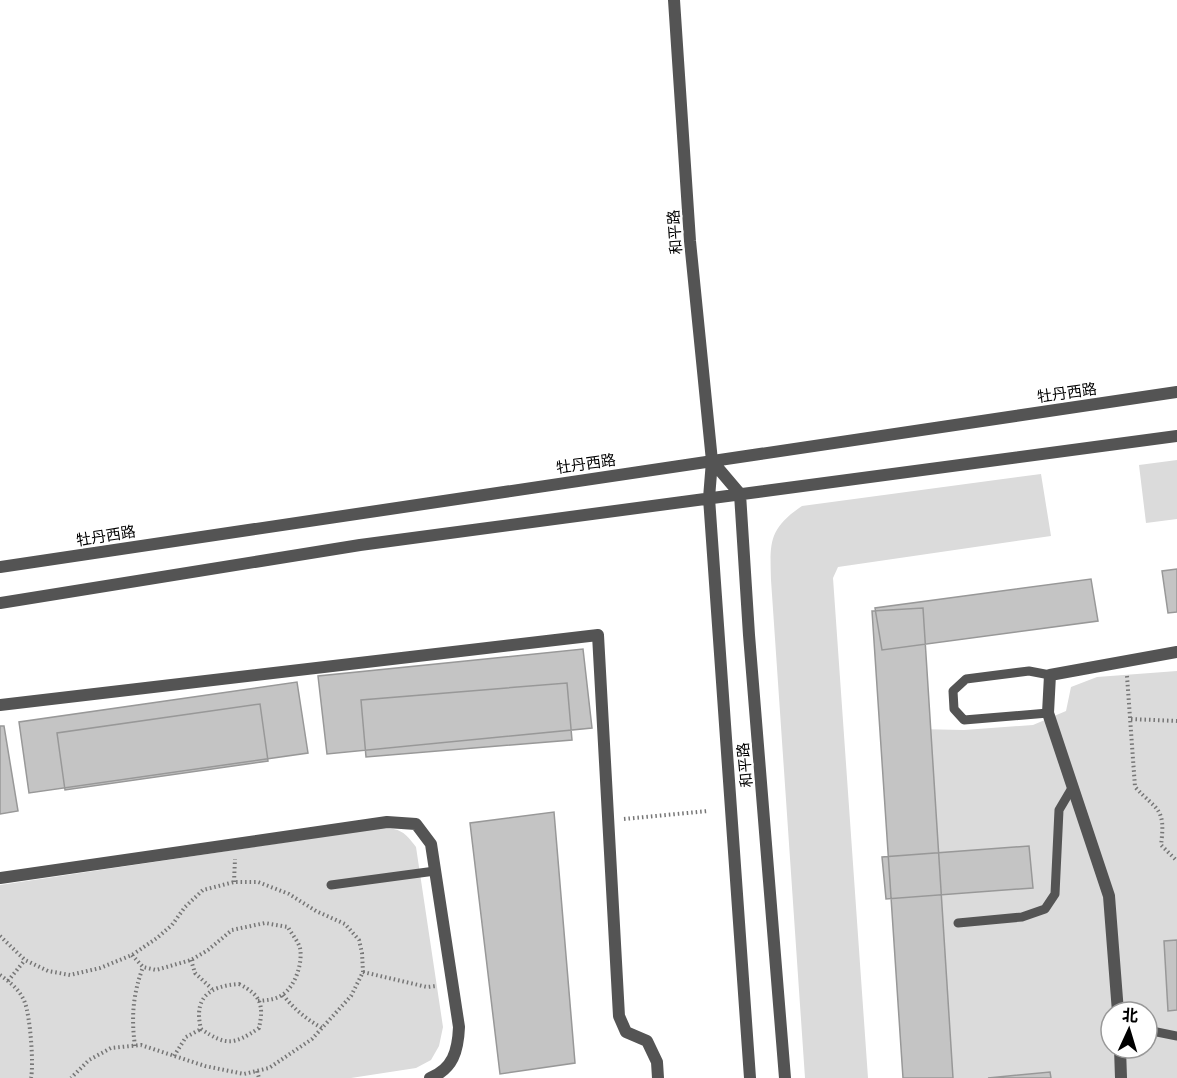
<svg xmlns="http://www.w3.org/2000/svg" width="1177" height="1078" viewBox="0 0 1177 1078" font-family="'Nunito Sans','Noto Sans SC',sans-serif">
<rect width="100%" height="100%" fill="#fff"/>
<!-- green -->
<path fill="#dbdbdb" fill-rule="evenodd" d="M 1177,460 L 1177,519 L 1146,523 L 1139,465 Z
M 1041,474 L 1051,536 L 838,567 L 833,578 L 868,1078 L 805,1078 L 771,580 C 770,543 768,529 802,506 Z
M 1177,671 L 1177,1078 L 937,1078 L 916,729 L 964,730 L 1033,725 L 1066,711 L 1071,687 L 1097,677 ZM 1111,1012 L 1147,1012 L 1147,1048 L 1111,1048 Z
M 381,828 C 400,828 405,832 416,847 L 443,1027 L 439,1046 L 431,1060 L 416,1068 L 351,1078 L 0,1078 L 0,885 Z"/>
<!-- building -->
<path fill="#c4c4c4" stroke="#989898" stroke-width="1.5" d="M 1177,569 L 1177,612 L 1168,613 L 1162,571 Z
M 1091,579 L 1098,621 L 882,650 L 875,608 Z
M 923,608 L 953,1078 L 903,1078 L 872,611 Z
M 583,649 L 592,728 L 327,754 L 318,676 Z
M 297,682 L 308,753 L 29,793 L 19,722 Z
M 567,683 L 572,740 L 366,757 L 361,700 Z
M 260,704 L 268,761 L 65,790 L 57,733 Z
M 0,726 L 4,726 L 18,811 L 0,814 Z
M 554,812 L 575,1063 L 500,1074 L 470,823 Z
M 1029,846 L 1033,888 L 886,899 L 882,857 Z
M 1177,940 L 1177,1010 L 1168,1011 L 1164,941 Z
M 1050,1072 L 1051,1078 L 988,1078 Z"/>
<g fill="none" stroke-linecap="round" stroke-linejoin="round">
<!-- path -->
<path stroke="#767676" stroke-width="4" stroke-dasharray="1.5 3" stroke-linecap="butt" d="M 1127,676 L 1135,787 C 1157,811 1166,807 1161,845 L 1177,861
M 1131,719 L 1177,721
M 624,819 L 708,811
M 234,882 L 235,859
M 0,936 L 25,960 L 48,971 L 70,975 L 100,968 L 132,955 L 157,938 L 172,925 L 185,907 L 203,890 L 234,882 L 258,882 L 289,894 L 316,911 L 345,924 L 359,940 L 362,953 L 363,972 L 351,996 L 312,1039 L 269,1068 L 244,1074 L 205,1066 L 141,1045 L 111,1048 L 89,1060 L 71,1078
M 132,955 L 143,967 L 156,970 L 191,960 L 208,950 L 232,930 L 265,923 L 288,927 C 291,933 298,941 300,948 C 303,963 295,987 282,995 C 275,1000 267,1000 258,1001
M 191,960 L 195,973 L 212,989
M 363,972 L 427,987 L 436,986
M 0,975 C 10,982 21,991 25,1003 C 30,1016 34,1064 31,1078
M 8,981 L 25,960
M 239,984 C 261,995 264,1005 259,1028 C 234,1045 226,1046 201,1029 C 193,997 210,986 239,984 Z
M 283,995 C 294,1009 306,1019 322,1028
M 135,1046 C 131,1017 133,994 143,967
M 174,1056 L 186,1037 L 201,1029
M 257,1071 L 259,1078"/>
<!-- service -->
<path stroke="#545454" stroke-width="9" d="M 1048,713 L 964,720 L 954,709 L 953,691 L 966,679 L 1029,671 L 1050,675
M 331,885 L 435,871
M 958,923 L 1022,917 L 1045,909 L 1055,894 L 1059,810 L 1072,788
M 1147,1030 L 1177,1036"/>
<!-- minor -->
<path stroke="#545454" stroke-width="12" d="M 0,705 L 598,635 L 619,1016 L 626,1032 L 647,1041 L 657,1062 L 658,1078
M 0,878 L 387,822 L 416,824 L 431,844 L 459,1027 C 458,1051 453,1069 430,1078
M 1118,1012 L 1109,896 L 1048,713 L 1050,675 L 1177,652
M 1120,1048 L 1121,1078"/>
<!-- tertiary -->
<path stroke="#545454" stroke-width="12" d="M 674,0 L 690,241 L 712,461 L 709,498 L 750,1078
M 712,461 L 740,494 L 749,635 L 785,1078
M 0,567 L 1177,392
M 0,603 L 360,545 L 1177,436"/>
</g>
<g text-anchor="middle" dominant-baseline="central" stroke-width="4.5" stroke-linejoin="round" paint-order="stroke">
<!-- street labels -->
<g font-size="15" fill="#000" stroke="#fff">
<text transform="translate(675 232) rotate(-94)">和平路</text>
<text transform="translate(1067 393) rotate(-8)">牡丹西路</text>
<text transform="translate(586 464) rotate(-8)">牡丹西路</text>
<text transform="translate(106 536) rotate(-9)">牡丹西路</text>
<text transform="translate(745 765) rotate(-95)">和平路</text>
</g>
</g>
<!-- north arrow -->
<g transform="translate(1129 1030) rotate(4)"><circle r="28" fill="#ffffff" stroke="#999999" stroke-width="1.5"/>
<path d="M0-4.5L10 22L0 15L-10 22Z" fill="#000000"/>
<text y="-9" font-size="16" font-weight="bold" text-anchor="middle" fill="#000000">北</text>
</g>
</svg>
